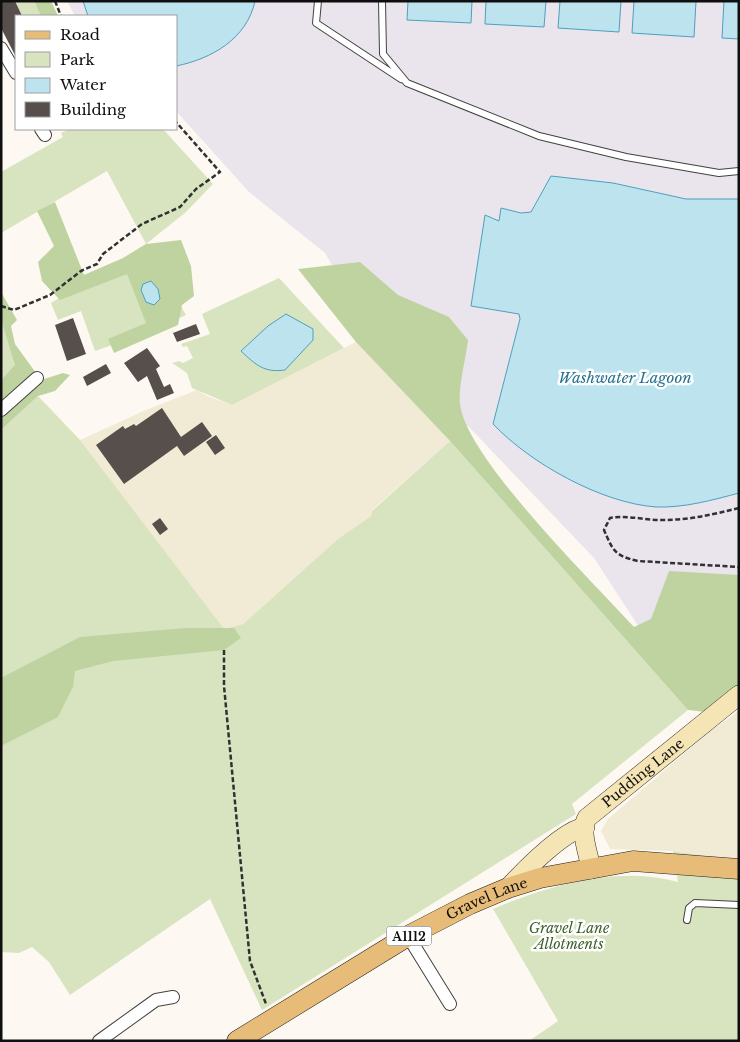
<svg xmlns="http://www.w3.org/2000/svg" width="740" height="1042" viewBox="0 0 740 1042" font-family="'Libre Baskerville',serif">
<rect width="100%" height="100%" fill="#fdf9f2"/>
<!-- industrial -->
<path fill="#eae4ec" d="M 67,1 L 739,1 L 739,670 L 691,707 L 594,558 L 468,426 L 455,423 L 352,299 L 325,253 L 249,192 L 176,111 L 176,16 L 75,16 Z"/>
<!-- farmland -->
<path fill="#f1ead5" d="M 356,342 L 450,441 L 372,510 L 371,516 L 338,539 L 243,624 L 223,629 L 80,440 L 146,410 L 197,390 L 207,396 L 232,405 Z
M 739,711 L 739,861 L 673,851 L 610,849 L 601,831 L 608,819 L 709,732 Z"/>
<!-- green -->
<path fill="#d8e4bf" d="M 34,1 L 41,16 L 22,16 L 15,2 Z
M 70,129 L 163,129 L 213,184 L 186,212 L 146,244 L 186,315 L 147,333 L 95,351 L 81,311 L 58,320 L 51,303 L 146,244 L 107,171 L 1,233 L 1,172 L 63,137 L 61,133 Z
M 279,278 L 344,348 L 232,405 L 192,388 L 187,373 L 172,363 L 179,361 L 183,363 L 193,358 L 187,346 L 183,347 L 181,344 L 210,334 L 202,314 Z
M 1,319 L 16,365 L 1,380 Z
M 38,396 L 80,440 L 224,629 L 243,624 L 338,539 L 371,516 L 372,511 L 450,441 L 688,710 L 572,804 L 576,814 L 262,1010 L 210,899 L 70,995 L 49,962 L 32,947 L 19,953 L 1,952 L 1,430 Z
M 673,851 L 739,861 L 739,1041 L 529,1041 L 558,1021 L 493,909 C 549,885 618,865 678,882 Z"/>
<!-- forest -->
<path fill="#bed3a0" d="M 34,1 L 51,1 L 58,16 L 41,16 Z
M 55,202 L 84,275 L 123,258 L 146,244 L 181,240 L 191,266 L 194,296 L 182,305 L 178,325 L 114,353 L 108,339 L 146,323 L 127,274 L 60,300 L 42,281 L 38,262 L 54,246 L 37,211 Z
M 360,262 L 398,295 L 449,317 L 468,340 C 466,357 458,389 460,404 C 466,458 594,583 634,627 L 651,619 L 669,571 L 739,575 L 739,686 L 706,712 L 688,710 L 450,441 L 356,342 L 298,269 Z
M 1,292 L 17,320 L 11,326 L 15,344 L 36,373 L 1,404 L 1,380 L 15,365 L 1,319 Z
M 63,373 L 70,375 L 55,391 L 38,396 L 1,430 L 1,416 L 41,380 Z
M 186,628 L 234,628 L 241,638 L 224,650 L 113,661 L 75,671 L 73,687 L 58,717 L 1,746 L 1,678 L 80,637 Z"/>
<!-- water -->
<path fill="#bde3ef" stroke="#4da0bc" d="M 83,1 L 255,1 C 247,39 211,59 176,66 L 176,16 L 88,16 Z
M 408,1 L 472,1 L 471,23 L 407,20 Z
M 486,1 L 546,1 L 544,27 L 485,24 Z
M 560,1 L 621,1 L 619,32 L 558,28 Z
M 634,1 L 696,1 L 694,37 L 632,33 Z
M 724,1 L 739,1 L 739,39 L 722,38 Z
M 551,176 L 613,183 L 686,199 L 739,199 L 739,493 C 713,500 684,508 656,507 C 601,503 530,463 493,424 L 520,319 L 519,314 L 471,306 L 485,215 L 499,221 L 501,208 L 521,213 L 531,212 Z
M 151,281 L 158,289 L 160,299 L 154,305 L 146,302 L 141,290 L 143,284 Z
M 286,314 L 313,329 L 313,340 L 285,370 C 264,373 256,365 241,351 L 268,326 Z"/>
<!-- building -->
<path fill="#564f4c" d="M 1,1 L 15,1 L 22,16 L 16,16 L 16,57 L 1,28 Z
M 73,318 L 86,354 L 67,361 L 55,325 Z
M 196,324 L 200,334 L 177,342 L 173,333 Z
M 147,348 L 160,366 L 156,369 L 164,387 L 170,384 L 174,393 L 157,400 L 147,376 L 138,382 L 124,363 Z
M 106,364 L 111,373 L 87,386 L 83,377 Z
M 162,408 L 181,437 L 202,422 L 212,436 L 184,456 L 177,446 L 124,484 L 96,445 L 123,426 L 125,429 L 134,424 L 136,426 Z
M 216,435 L 225,448 L 215,455 L 206,442 Z
M 160,518 L 168,529 L 160,535 L 152,524 Z"/>
<g fill="none" stroke-linecap="round" stroke-linejoin="round">
<!-- lane casing -->
<g stroke="#424242" stroke-width="8">
<path id="lane" d="M 318,1 L 316,23 L 401,79
M 382,1 L 383,54 L 407,83 L 539,136 L 626,157 L 719,173 L 739,171
M 687,920 L 689,908 L 695,903 L 739,905"/>
</g>
<!-- street casing -->
<g stroke="#424242" stroke-width="14">
<path id="street" d="M 1,48 L 16,73
M 41,129 L 45,135
M 1,410 L 37,378
M 408,936 L 450,1004
M 99,1041 L 156,1000 L 173,997"/>
</g>
<!-- secondary casing -->
<g stroke="#313131" stroke-width="20">
<g id="secondary">
<path id="s1" d="M 591,869 C 589,854 579,832 587,818 L 739,695"/>
<path d="M 508,888 C 523,872 564,830 585,827"/>
</g>
</g>
<!-- primary casing -->
<g stroke="#202020" stroke-width="21">
<g id="primary">
<path id="s2" d="M 237,1041 L 408,936 L 470,904 L 508,888 L 540,878 L 633,861 L 739,869"/>
</g>
</g>
<!-- path -->
<path stroke="#313131" stroke-width="2.5" stroke-dasharray="5 2.5" stroke-linecap="butt" d="M 55,1 L 61,16
M 1,306 L 14,310 L 50,295 L 81,271 L 97,264 L 103,254 L 142,224 L 180,207 L 196,189 L 220,172 L 176,122
M 739,508 C 710,515 691,520 661,520 C 644,520 627,515 610,518 L 604,530 C 613,551 615,556 638,561 L 739,567
M 224,650 L 224,686 L 250,961 L 266,1004"/>
<!-- lane -->
<use href="#lane" stroke="#fff" stroke-width="6"/>
<!-- street -->
<use href="#street" stroke="#fff" stroke-width="12"/>
<!-- secondary -->
<use href="#secondary" stroke="#f5e5b5" stroke-width="19"/>
<!-- primary -->
<use href="#primary" stroke="#e7bc78" stroke-width="20"/>
</g>
<g text-anchor="middle" dominant-baseline="central" stroke-width="5" stroke-linejoin="round" paint-order="stroke">
<!-- shield labels -->
<rect fill="#fff" stroke="#575757" stroke-width="1" x="386.5" y="926.5" width="45" height="19" rx="4"/>
<g font-size="12" font-weight="bold" fill="#0f0f0f">
<text x="409" y="936">A1112</text>
</g>
<!-- street labels -->
<g font-size="14" fill="#0f0f0f" stroke="#fff">
<text stroke="none"><textPath href="#s1" startOffset="124">Pudding Lane</textPath></text>
<text stroke="none"><textPath href="#s2" startOffset="288">Gravel Lane</textPath></text>
</g>
<!-- park labels -->
<g font-size="14" font-style="italic" fill="#3a5e27" stroke="#fff">
<text x="569" y="928">Gravel Lane<tspan x="569" dy="16">Allotments</tspan></text>
</g>
<!-- water labels -->
<g font-size="15" font-style="italic" fill="#277291" stroke="#fff">
<text x="625" y="377">Washwater Lagoon</text>
</g>
</g>
<!-- border -->
<rect width="740" height="1042" fill="none" stroke="#0f0f0f" stroke-width="5"/>
<!-- legend -->
<rect x="15" y="15" width="162" height="115" fill="#ffffff" stroke="#9f9f9f"/>
<rect x="25" y="31" width="25" height="8" fill="#e7bc78" stroke="#9f9f9f"/>
<text x="60" y="40" font-size="15" fill="#0f0f0f">Road</text>
<rect x="25" y="52" width="25" height="15" fill="#d8e4bf" stroke="#9f9f9f"/>
<text x="60" y="65" font-size="15" fill="#0f0f0f">Park</text>
<rect x="25" y="78" width="25" height="15" fill="#bde3ef" stroke="#9f9f9f"/>
<text x="60" y="90" font-size="15" fill="#0f0f0f">Water</text>
<rect x="25" y="102" width="25" height="15" fill="#564f4c" stroke="#9f9f9f"/>
<text x="60" y="115" font-size="15" fill="#0f0f0f">Building</text>
</svg>
